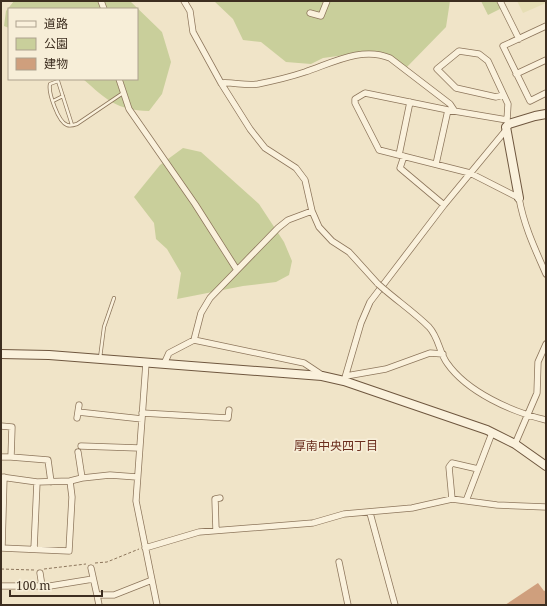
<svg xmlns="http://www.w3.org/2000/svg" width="547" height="606" viewBox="0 0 547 606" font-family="'Noto Serif','Noto Sans JP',serif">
<rect width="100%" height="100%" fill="#f0e4c8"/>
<!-- farmland -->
<path fill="#e6deb5" d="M 517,1 L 546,1 L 546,3 L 523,13 Z"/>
<!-- green -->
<path fill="#c9cf9b" d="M 14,1 L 131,2 L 162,32 L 171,62 L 162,94 L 149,111 C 116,110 107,100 83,79 L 137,79 L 137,9 L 9,9 L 9,28 L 4,26 L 6,11 Z
M 214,1 L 450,1 L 446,27 L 405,69 L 394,59 L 353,54 L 323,58 L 311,64 L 286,62 L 261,42 L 243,40 L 233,19 Z
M 481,1 L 498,1 L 502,8 L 488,15 Z
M 183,148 L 201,152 L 259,204 L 284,242 L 292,261 L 289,275 L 276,282 L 243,286 L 177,299 L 181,273 L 167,249 L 156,239 L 154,223 L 134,197 L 160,165 Z"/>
<!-- building -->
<path fill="#cf9f7d" d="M 538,583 L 544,591 L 546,590 L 546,605 L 505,605 Z"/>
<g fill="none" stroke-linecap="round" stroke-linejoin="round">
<!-- lane casing -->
<g stroke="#8d765c" stroke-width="4">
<path id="lane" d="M 53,101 L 63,96
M 72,125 L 58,81 L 50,84 C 48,92 58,122 67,125 C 70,126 74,125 77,124 L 123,93
M 100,358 L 104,327 L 114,298"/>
</g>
<!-- street casing -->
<g stroke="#8d765c" stroke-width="7">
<path id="street" d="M 101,1 L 104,9
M 184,1 L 190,11 L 193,32 L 221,83 L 250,129 L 265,148 L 296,168 L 305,180 L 312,211 L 319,227 L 332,241 L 349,252 L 378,284
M 500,1 L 519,39
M 310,13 L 321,16 L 327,1
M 546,26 L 503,46 L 530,101 L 546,93
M 516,74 L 546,60
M 119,79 L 129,109 L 195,204 L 237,270
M 221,83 C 234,82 245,86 258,84 C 273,81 290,77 305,72 C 332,63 362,46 390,58 L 450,104 L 454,110
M 503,95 L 496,97 L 456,88 L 437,69 L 459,51 L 479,54 L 488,61 L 508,104 L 507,120
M 509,124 L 507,120 L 448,110 L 365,93 L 355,99 L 355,103 L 379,150 L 470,173 L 519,198 C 524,226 535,249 546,274
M 399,155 L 410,102
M 404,156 L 400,168 L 444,205
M 436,164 L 448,110
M 385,290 C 399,302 416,314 429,327 C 439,338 439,352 447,363 C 467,392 512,412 546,420
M 194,340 L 304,363 L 322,375
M 146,363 L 136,501 L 157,605
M 164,364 L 169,353 L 194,340 L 201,313 L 210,298 L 278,228 L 288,220 L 312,211
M 346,376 L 386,369 L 430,353 L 443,354
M 344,381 L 361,323 L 370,302 L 444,205 L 506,130
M 78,412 L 142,419
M 142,413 L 228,418 L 229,410
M 77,418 L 79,405
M 1,426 L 12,427 L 11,457 L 48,460 L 51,482
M 515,444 L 537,393 L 538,362 L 546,344
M 81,446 L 139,448
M 78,452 L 82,478
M 1,457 L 11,457
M 1,477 L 37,482 L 70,481 L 82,478 L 110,475 L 137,477
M 452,499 L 449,467 L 452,463 L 478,469
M 466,501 L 492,433
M 370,513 L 395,605
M 216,530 L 215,499 L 220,498
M 1,548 L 69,551 L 72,497 L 70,481
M 2,548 L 4,477
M 145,548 L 199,532 L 313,523 L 344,514 L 412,508 L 452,499 L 497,505 L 546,507
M 34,549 L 37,482
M 339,562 L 348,605
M 91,568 L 97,595
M 40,573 L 42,586
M 1,586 L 50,586 L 93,579
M 99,605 L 97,595 L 114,595 L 152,580"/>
</g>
<!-- secondary casing -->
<g stroke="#6f573f" stroke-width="10">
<path id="secondary" d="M 519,198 L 506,127 L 509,124 L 535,116 L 546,114
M 1,354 L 49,355 L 322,376 L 344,381 L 487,430 L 515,444 L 546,466"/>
</g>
<!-- path -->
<path stroke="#8d765c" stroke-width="1" stroke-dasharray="3 2" stroke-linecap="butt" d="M 95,563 L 107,562 L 139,549
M 1,569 L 34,570
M 44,569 L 86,564"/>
<!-- lane -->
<use href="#lane" stroke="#faf1dc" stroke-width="2.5"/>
<!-- street -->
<use href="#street" stroke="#faf1dc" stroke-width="5.5"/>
<!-- secondary -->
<use href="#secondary" stroke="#faf1dc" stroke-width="8"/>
<!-- street-bridge casing -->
<g stroke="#8d765c" stroke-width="7" stroke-linecap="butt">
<path id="street-bridge" d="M 378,284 L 385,290"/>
</g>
<!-- street-bridge -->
<use href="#street-bridge" stroke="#faf1dc" stroke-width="5.5"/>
</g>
<g text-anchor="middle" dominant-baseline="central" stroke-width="3.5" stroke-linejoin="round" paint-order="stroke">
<!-- neighbourhood labels -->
<g font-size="12" fill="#6b2e1e" stroke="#f7eed8">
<text x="336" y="445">厚南中央四丁目</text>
</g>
</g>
<!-- border -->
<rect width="547" height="606" fill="none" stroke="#3d2e20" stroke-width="4"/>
<!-- legend -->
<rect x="8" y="8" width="130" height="72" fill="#f7eed8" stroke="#ada18e"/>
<rect x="16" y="21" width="20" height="6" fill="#faf1dc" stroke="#ada18e"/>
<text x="44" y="28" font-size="12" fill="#3d2e20">道路</text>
<rect x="16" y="38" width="20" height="12" fill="#c9cf9b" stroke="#ada18e"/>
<text x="44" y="48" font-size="12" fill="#3d2e20">公園</text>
<rect x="16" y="58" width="20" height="12" fill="#cf9f7d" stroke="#ada18e"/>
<text x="44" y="68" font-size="12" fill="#3d2e20">建物</text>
<!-- scale -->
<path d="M10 590v6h92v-6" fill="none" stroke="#3d2e20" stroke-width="2"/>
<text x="16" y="590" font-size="12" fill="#3d2e20" stroke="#f7eed8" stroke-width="3" paint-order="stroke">100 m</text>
</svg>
